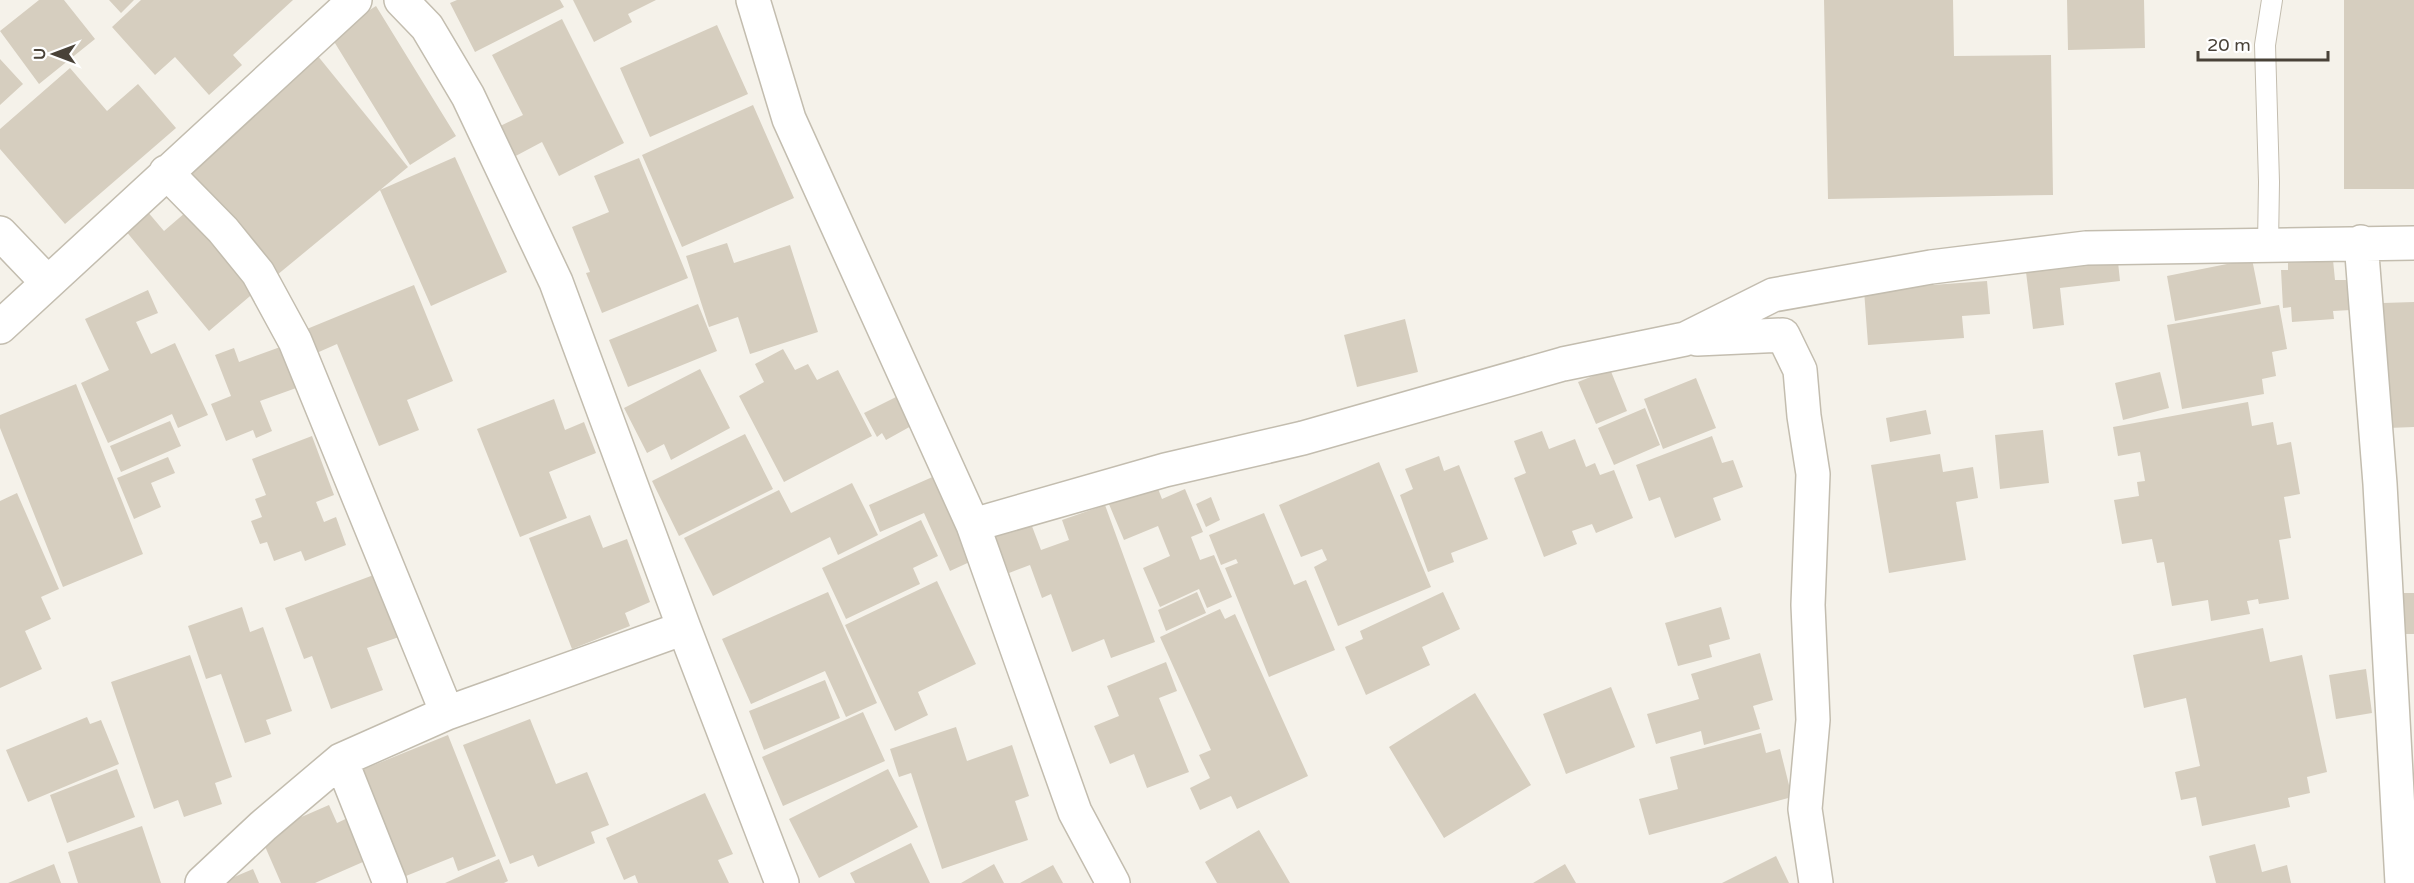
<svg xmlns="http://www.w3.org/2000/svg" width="2414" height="883" viewBox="0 0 2414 883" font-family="'Varela Round',sans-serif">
<rect width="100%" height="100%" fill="#f5f2ea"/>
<!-- building -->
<path fill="#d6cebf" d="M 39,0 L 64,0 L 95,39 L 39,84 L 0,31 Z
M 109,0 L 134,0 L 121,13 Z
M 141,0 L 293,0 L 233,55 L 242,65 L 209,95 L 175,57 L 155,75 L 112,27 Z
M 457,0 L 560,0 L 564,7 L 475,52 L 450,3 Z
M 573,0 L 656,0 L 628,14 L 632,22 L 594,42 Z
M 1824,0 L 1953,0 L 1954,56 L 2051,55 L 2053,195 L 1828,199 Z
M 2067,0 L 2144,0 L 2145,48 L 2068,50 Z
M 2344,0 L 2414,0 L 2414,189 L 2344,189 Z
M 376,6 L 456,136 L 410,165 L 330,35 Z
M 562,19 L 624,143 L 559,176 L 542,142 L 510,159 L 494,129 L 523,115 L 492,55 Z
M 717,25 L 748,94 L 650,137 L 620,68 Z
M 317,55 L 408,167 L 271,280 L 180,169 Z
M 0,59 L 23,84 L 0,105 Z
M 70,68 L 107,111 L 138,84 L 176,128 L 65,224 L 0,149 L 0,129 Z
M 753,105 L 794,198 L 682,247 L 642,155 Z
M 455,157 L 507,272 L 431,306 L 380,190 Z
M 639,158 L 688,278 L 602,313 L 586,273 L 590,272 L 572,227 L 609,212 L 594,176 Z
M 193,206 L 262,286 L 209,331 L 125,230 L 147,211 L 164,231 Z
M 727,243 L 734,263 L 790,245 L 818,332 L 750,354 L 738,317 L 709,327 L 686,256 Z
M 2252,259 L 2261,304 L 2175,321 L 2167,276 Z
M 2333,260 L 2335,280 L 2349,280 L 2351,310 L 2333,311 L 2334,319 L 2292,322 L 2291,307 L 2283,308 L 2281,270 L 2288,270 L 2288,263 Z
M 2118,262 L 2120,281 L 2060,288 L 2064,325 L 2033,329 L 2026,272 Z
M 1987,281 L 1990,314 L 1962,316 L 1964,338 L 1868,345 L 1864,290 Z
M 414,285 L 453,381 L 407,400 L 419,430 L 379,446 L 337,344 L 312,355 L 302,331 Z
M 148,290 L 158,313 L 136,322 L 151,354 L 175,343 L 208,415 L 178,428 L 172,414 L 108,443 L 81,383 L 109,370 L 85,319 Z
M 2414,302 L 2414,427 L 2388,428 L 2383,303 Z
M 698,304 L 717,351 L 628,387 L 609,340 Z
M 2279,305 L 2287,349 L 2272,352 L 2276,376 L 2262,379 L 2264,394 L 2182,409 L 2167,325 Z
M 1405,319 L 1418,372 L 1357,387 L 1344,335 Z
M 283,346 L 299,387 L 260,401 L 272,431 L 256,438 L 253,430 L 226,441 L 211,404 L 231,396 L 215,355 L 234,348 L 239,362 Z
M 783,349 L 795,370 L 808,364 L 817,380 L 838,370 L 872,436 L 784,482 L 739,396 L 764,382 L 755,364 Z
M 700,369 L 730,428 L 671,460 L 664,444 L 647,453 L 624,408 Z
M 1610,369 L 1627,411 L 1596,424 L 1578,382 Z
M 2160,372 L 2169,408 L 2123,420 L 2115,383 Z
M 1696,378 L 1716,428 L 1663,449 L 1644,399 Z
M 76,384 L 143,554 L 63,587 L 0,428 L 0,415 Z
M 898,396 L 913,425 L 886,440 L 882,433 L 877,437 L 864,413 Z
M 554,399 L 565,430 L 584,422 L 596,453 L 549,472 L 567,518 L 520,537 L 477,429 Z
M 2248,402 L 2252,426 L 2273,422 L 2277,445 L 2291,442 L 2300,494 L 2284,497 L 2291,538 L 2279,540 L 2289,599 L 2259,604 L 2258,599 L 2247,601 L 2250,614 L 2211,621 L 2208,600 L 2172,606 L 2164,562 L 2157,563 L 2152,539 L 2122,544 L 2114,500 L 2139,496 L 2137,482 L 2145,481 L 2140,452 L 2118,456 L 2113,427 Z
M 1645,408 L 1660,445 L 1614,465 L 1598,428 Z
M 1926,410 L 1931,434 L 1890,442 L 1886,418 Z
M 170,421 L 181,446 L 121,472 L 110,446 Z
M 2043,430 L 2049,483 L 2000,489 L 1995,435 Z
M 1542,431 L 1549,449 L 1575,439 L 1586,467 L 1595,463 L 1600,475 L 1614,470 L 1633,518 L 1596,533 L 1592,524 L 1572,531 L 1577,544 L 1544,557 L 1514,478 L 1526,473 L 1514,441 Z
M 745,434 L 773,489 L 679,536 L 652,481 Z
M 312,436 L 334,495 L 316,502 L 324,522 L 336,517 L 346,545 L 305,561 L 301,551 L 274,561 L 267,542 L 260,544 L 251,521 L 262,517 L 255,499 L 266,495 L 252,459 Z
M 1712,436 L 1722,463 L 1733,460 L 1743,487 L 1713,498 L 1721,520 L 1675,538 L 1660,497 L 1649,501 L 1636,465 Z
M 1940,454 L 1943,472 L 1973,467 L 1978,498 L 1956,502 L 1966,560 L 1889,573 L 1871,465 Z
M 1439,456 L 1444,471 L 1459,465 L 1488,539 L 1451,553 L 1454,562 L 1428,572 L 1400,495 L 1413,489 L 1405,469 Z
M 168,457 L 175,473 L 151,483 L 161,507 L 134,519 L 117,478 Z
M 1379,462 L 1431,587 L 1338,626 L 1314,567 L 1327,560 L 1322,549 L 1301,557 L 1279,505 Z
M 937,475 L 974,560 L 950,571 L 924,513 L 880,532 L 869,505 Z
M 1153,476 L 1162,499 L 1185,489 L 1203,532 L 1191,537 L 1200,560 L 1214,555 L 1232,597 L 1207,608 L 1199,589 L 1160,607 L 1143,568 L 1170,556 L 1158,526 L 1124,540 L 1106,497 Z
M 852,483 L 878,535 L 838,555 L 830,537 L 713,596 L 684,538 L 779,490 L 791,513 Z
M 17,493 L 59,589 L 41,597 L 51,619 L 25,631 L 42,669 L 0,688 L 0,501 Z
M 1211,497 L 1220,520 L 1206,527 L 1196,504 Z
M 1105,505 L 1155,642 L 1111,658 L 1104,639 L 1072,652 L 1051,594 L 1042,598 L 1030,565 L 1009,573 L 991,526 L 1027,513 L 1041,550 L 1069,540 L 1062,520 Z
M 1264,513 L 1294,585 L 1306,580 L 1335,650 L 1269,677 L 1225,568 L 1238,563 L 1236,559 L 1221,565 L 1209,535 Z
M 590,515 L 603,548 L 627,539 L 650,602 L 625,613 L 630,626 L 572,649 L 529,538 Z
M 921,520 L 938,556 L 913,568 L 920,584 L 846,619 L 822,568 Z
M 379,573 L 402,636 L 367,648 L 383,690 L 331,709 L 312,656 L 304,659 L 285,608 Z
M 937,581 L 976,664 L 918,692 L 928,715 L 895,731 L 845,625 Z
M 828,592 L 877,703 L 846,717 L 825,671 L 751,704 L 722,639 Z
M 1197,592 L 1206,613 L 1166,631 L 1158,610 Z
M 1443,592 L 1460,629 L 1422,647 L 1430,665 L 1366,695 L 1345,647 L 1363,639 L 1360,631 Z
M 2403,593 L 2414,593 L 2414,634 L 2403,634 Z
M 242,607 L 250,632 L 263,627 L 292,711 L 266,720 L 271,734 L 245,743 L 221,674 L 206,679 L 188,626 Z
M 1721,607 L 1730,639 L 1709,645 L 1712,657 L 1678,666 L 1665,623 Z
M 1220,609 L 1225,619 L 1235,614 L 1308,776 L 1237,809 L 1231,796 L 1200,810 L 1190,788 L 1210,778 L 1199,755 L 1211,750 L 1160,637 Z
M 2263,628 L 2270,662 L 2302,655 L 2327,772 L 2307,777 L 2310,793 L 2288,798 L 2290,807 L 2202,826 L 2196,797 L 2181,800 L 2175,772 L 2200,766 L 2186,698 L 2144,708 L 2133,655 Z
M 1760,653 L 1773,700 L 1753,706 L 1760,729 L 1704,745 L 1701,731 L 1656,744 L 1647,714 L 1699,699 L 1691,674 Z
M 190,655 L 232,777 L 215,783 L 222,804 L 184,817 L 178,800 L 154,809 L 111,682 Z
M 1166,662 L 1177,691 L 1159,698 L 1189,772 L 1147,788 L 1134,754 L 1110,764 L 1094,726 L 1119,716 L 1107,686 Z
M 2366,669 L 2372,713 L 2336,719 L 2329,675 Z
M 825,680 L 840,718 L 764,750 L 749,711 Z
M 1611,687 L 1635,747 L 1566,774 L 1543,714 Z
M 1475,693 L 1531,785 L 1444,838 L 1389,747 Z
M 863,712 L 885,761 L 783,806 L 762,757 Z
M 87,717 L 90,724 L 101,720 L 119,764 L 28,802 L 6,750 Z
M 530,719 L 556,784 L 587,772 L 609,825 L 591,832 L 595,843 L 538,867 L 533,855 L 510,864 L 463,745 Z
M 956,727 L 967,761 L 1012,745 L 1029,796 L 1015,801 L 1028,840 L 942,869 L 911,773 L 899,777 L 890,749 Z
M 1761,733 L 1766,753 L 1780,749 L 1792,797 L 1649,835 L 1639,799 L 1678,789 L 1670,757 Z
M 448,735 L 496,856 L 458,871 L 453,857 L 401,878 L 359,771 Z
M 117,769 L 135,817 L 67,843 L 50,795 Z
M 888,769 L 918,827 L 819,878 L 789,819 Z
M 705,793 L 733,854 L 718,860 L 729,883 L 638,883 L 635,875 L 624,880 L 606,838 Z
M 329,805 L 337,823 L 354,815 L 372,858 L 315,883 L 281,883 L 260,835 Z
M 142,826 L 161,883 L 78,883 L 68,852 Z
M 1259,830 L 1290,883 L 1217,883 L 1205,862 Z
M 911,843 L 930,883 L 855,883 L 850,873 Z
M 2255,844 L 2262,872 L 2287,865 L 2291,883 L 2216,883 L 2209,856 Z
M 1776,856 L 1789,883 L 1722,883 Z
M 499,859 L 508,881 L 504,883 L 445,883 Z
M 54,864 L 61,883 L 8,883 Z
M 994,864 L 1004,883 L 961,883 Z
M 1565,864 L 1576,883 L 1533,883 Z
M 1053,865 L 1063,883 L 1020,883 Z
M 253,869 L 259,883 L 220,883 Z"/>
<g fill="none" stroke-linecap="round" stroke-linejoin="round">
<!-- service casing -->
<g stroke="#c3bdaf" stroke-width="22">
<path id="service" d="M 2268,245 L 2269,182 L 2265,45 L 2272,0"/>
</g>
<!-- minor casing -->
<g stroke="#c3bdaf" stroke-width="36">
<path id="minor" d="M 401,0 L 427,27 L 468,96 L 556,282 L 684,628 L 782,883
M 753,0 L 789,119 L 973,525 L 1075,812 L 1113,883
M 166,172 L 223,230 L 258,273 L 295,341 L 447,713
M 0,233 L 47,282
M 2361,242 L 2380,484 L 2402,883
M 0,327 L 355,0
M 1697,339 L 1783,335 L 1800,370 L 1804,416 L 1813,474 L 1808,605 L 1813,720 L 1805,809 L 1816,883
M 973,525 L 1165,470 L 1303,438 L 1563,364 L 1685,339 L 1773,295 L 1931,267 L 2086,248 L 2414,243
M 341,760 L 390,883
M 202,883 L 263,826 L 341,760 L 447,713 L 684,628"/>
</g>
<!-- service -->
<use href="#service" stroke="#fff" stroke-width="20"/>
<!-- minor -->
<use href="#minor" stroke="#fff" stroke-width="33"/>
</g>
<!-- north arrow -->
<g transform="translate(54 54) rotate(270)" stroke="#ffffff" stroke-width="4.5" paint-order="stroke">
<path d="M0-4.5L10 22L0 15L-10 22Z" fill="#494238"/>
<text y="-9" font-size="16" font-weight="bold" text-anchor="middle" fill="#494238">U</text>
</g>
<!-- scale -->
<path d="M2198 51v9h130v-9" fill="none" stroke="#494238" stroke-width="3"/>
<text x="2207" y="51" font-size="18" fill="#494238" stroke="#ffffff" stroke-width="4.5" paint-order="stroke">20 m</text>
</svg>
